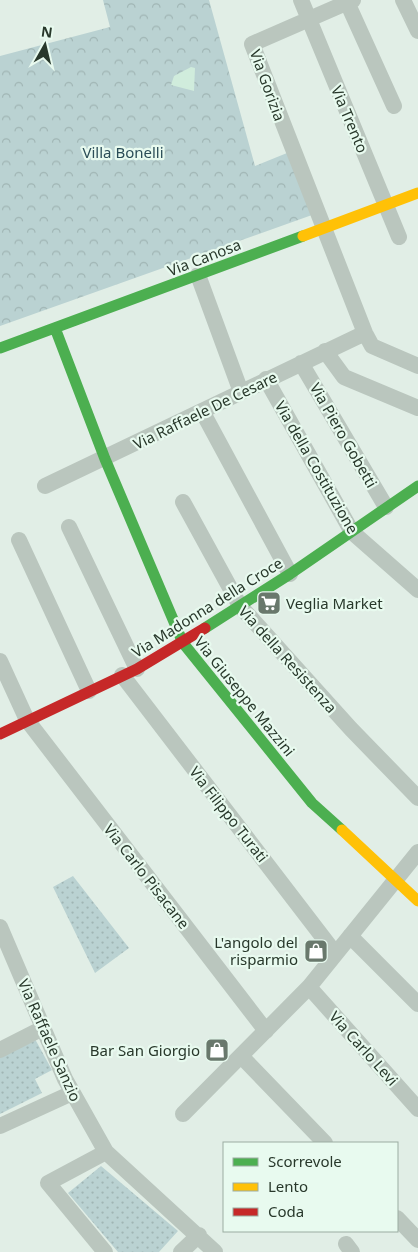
<svg xmlns="http://www.w3.org/2000/svg" width="418" height="1252" viewBox="0 0 418 1252" font-family="'Noto Sans',sans-serif">
<defs>
<pattern id="grass-dots" width="8" height="8" patternUnits="userSpaceOnUse" patternTransform="scale(1.25)"><rect width="8" height="8" fill="#bad2d2"/><path d="M2 2h.1M6 6h.1" fill="none" stroke="#a0b5b4" stroke-width="1.8" stroke-linecap="round"/></pattern>
<pattern id="park-crowns" width="20" height="18" patternUnits="userSpaceOnUse" patternTransform="scale(1.25)"><rect width="20" height="18" fill="#bad2d2"/><path d="M2 6a3 3 0 1 1 6 0M12 15a3 3 0 1 1 6 0" fill="none" stroke="#a0b5b4"/></pattern>
</defs>
<rect width="100%" height="100%" fill="#e1eee6"/>
<!-- grass -->
<path fill="url(#grass-dots)" d="M 73,876 L 129,948 L 95,973 L 53,887 Z
M 35,1039 L 52,1070 L 35,1079 L 42,1093 L 0,1114 L 0,1056 Z
M 101,1166 L 178,1231 L 159,1252 L 118,1252 L 68,1193 Z"/>
<!-- park -->
<path fill="url(#park-crowns)" d="M 103,0 L 209,0 L 255,166 L 287,153 L 312,215 L 0,326 L 0,56 L 110,27 Z"/>
<!-- plaza -->
<path fill="#d0ecdc" d="M 191,67 L 195,68 L 194,91 L 171,85 L 174,76 Z"/>
<g fill="none" stroke-linecap="round" stroke-linejoin="round">
<!-- street -->
<path stroke="#bac6be" stroke-width="16" d="M 301,0 L 399,237
M 346,0 L 394,106
M 353,0 L 252,44 L 365,333 L 372,346 L 418,366
M 403,0 L 418,31
M 198,275 L 241,392
M 325,351 L 344,377 L 418,408
M 301,363 L 386,507
M 266,379 L 352,532 L 418,590
M 202,411 L 290,574
M 45,486 L 365,333
M 183,502 L 240,606 L 351,729 L 418,798
M 69,527 L 137,669
M 19,540 L 89,691
M 0,661 L 27,720 L 266,1031
M 122,675 L 335,953
M 0,927 L 65,1079 L 106,1152 L 215,1252
M 350,936 L 418,1004
M 309,987 L 418,1109
M 0,1050 L 43,1028
M 241,1056 L 325,1143
M 183,1114 L 309,987 L 418,852
M 0,1126 L 72,1093
M 397,1218 L 418,1240
M 346,1244 L 352,1252
M 105,1252 L 48,1183 L 106,1152
M 181,1252 L 199,1235"/>
<!-- fast -->
<path stroke="#4caf50" stroke-width="11" d="M 55,328 L 105,459 L 183,643 L 312,803 L 342,830
M 0,348 L 303,236
M 205,628 L 290,574 L 418,486"/>
<!-- slow -->
<path stroke="#ffc107" stroke-width="11" d="M 303,236 L 418,193
M 342,830 L 418,901"/>
<!-- jam -->
<path stroke="#c62828" stroke-width="11" d="M 0,734 L 137,669 L 205,628"/>
</g>
<!-- icons -->
<defs>
<g id="supermarket-square" transform="scale(1.25)"><rect x="-9" y="-9" width="18" height="18" rx="4" fill="#69786c" stroke="#e8faef"/><path d="M-6-5.5h2.5l.6 2H6L4.5 2H-2.5L-4.4-4H-6ZM-1.5 3.2a1.3 1.3 0 1 0 .1 0ZM3 3.2a1.3 1.3 0 1 0 .1 0Z" fill="#fff"/></g>
<g id="shop-square" transform="scale(1.25)"><rect x="-9" y="-9" width="18" height="18" rx="4" fill="#69786c" stroke="#e8faef"/><path d="M-5-2.5h2.3a2.7 3.5 0 0 1 5.4 0H5L5.5 6h-11ZM-1.5-2.5h3a1.5 2.3 0 0 0-3 0Z" fill="#fff"/></g>
</defs>
<g fill-rule="evenodd">
<use href="#supermarket-square" x="269" y="603"/>
<use href="#shop-square" x="316" y="951"/>
<use href="#shop-square" x="217" y="1050"/>
</g>
<g text-anchor="middle" dominant-baseline="central" stroke-width="4.5" stroke-linejoin="round" paint-order="stroke">
<!-- street labels -->
<g font-size="15" fill="#28382b" stroke="#e8faef">
<text transform="translate(268 85) rotate(70)">Via Gorizia</text>
<text transform="translate(350 119) rotate(67)">Via Trento</text>
<text transform="translate(204 257) rotate(-21)">Via Canosa</text>
<text transform="translate(205 410) rotate(-26)">Via Raffaele De Cesare</text>
<text transform="translate(344 435) rotate(60)">Via Piero Gobetti</text>
<text transform="translate(317 467) rotate(60)">Via della Costituzione</text>
<text transform="translate(207 607) rotate(-32)">Via Madonna della Croce</text>
<text transform="translate(288 659) rotate(48)">Via della Resistenza</text>
<text transform="translate(245 696) rotate(51)">Via Giuseppe Mazzini</text>
<text transform="translate(229 814) rotate(52)">Via Filippo Turati</text>
<text transform="translate(147 876) rotate(52)">Via Carlo Pisacane</text>
<text transform="translate(50 1040) rotate(66)">Via Raffaele Sanzio</text>
<text transform="translate(364 1048) rotate(48)">Via Carlo Levi</text>
</g>
<!-- park labels -->
<g font-size="15" fill="#2b4d57" stroke="#e8faef">
<text x="123" y="152">Villa Bonelli</text>
</g>
<!-- poi labels -->
<g font-size="15" fill="#28382b" stroke="#e8faef" text-anchor="end">
<text x="286" y="603" text-anchor="start">Veglia Market</text>
<text x="298" y="942">L'angolo del<tspan x="298" dy="17">risparmio</tspan></text>
<text x="200" y="1050">Bar San Giorgio</text>
</g>
</g>
<!-- legend -->
<rect x="223" y="1142" width="175" height="90" fill="#e8faef" stroke="#9baca1"/>
<rect x="233" y="1158" width="25" height="8" fill="#4caf50" stroke="#9baca1"/>
<text x="268" y="1167" font-size="15" fill="#28382b">Scorrevole</text>
<rect x="233" y="1183" width="25" height="8" fill="#ffc107" stroke="#9baca1"/>
<text x="268" y="1192" font-size="15" fill="#28382b">Lento</text>
<rect x="233" y="1208" width="25" height="8" fill="#c62828" stroke="#9baca1"/>
<text x="268" y="1217" font-size="15" fill="#28382b">Coda</text>
<!-- north arrow -->
<g transform="translate(45 45) rotate(8)" stroke="#e8faef" stroke-width="4" paint-order="stroke">
<path d="M0-4L9 19L0 12L-9 19Z" fill="#28382b"/>
<text y="-8" font-size="14" font-weight="bold" text-anchor="middle" fill="#28382b">N</text>
</g>
</svg>
